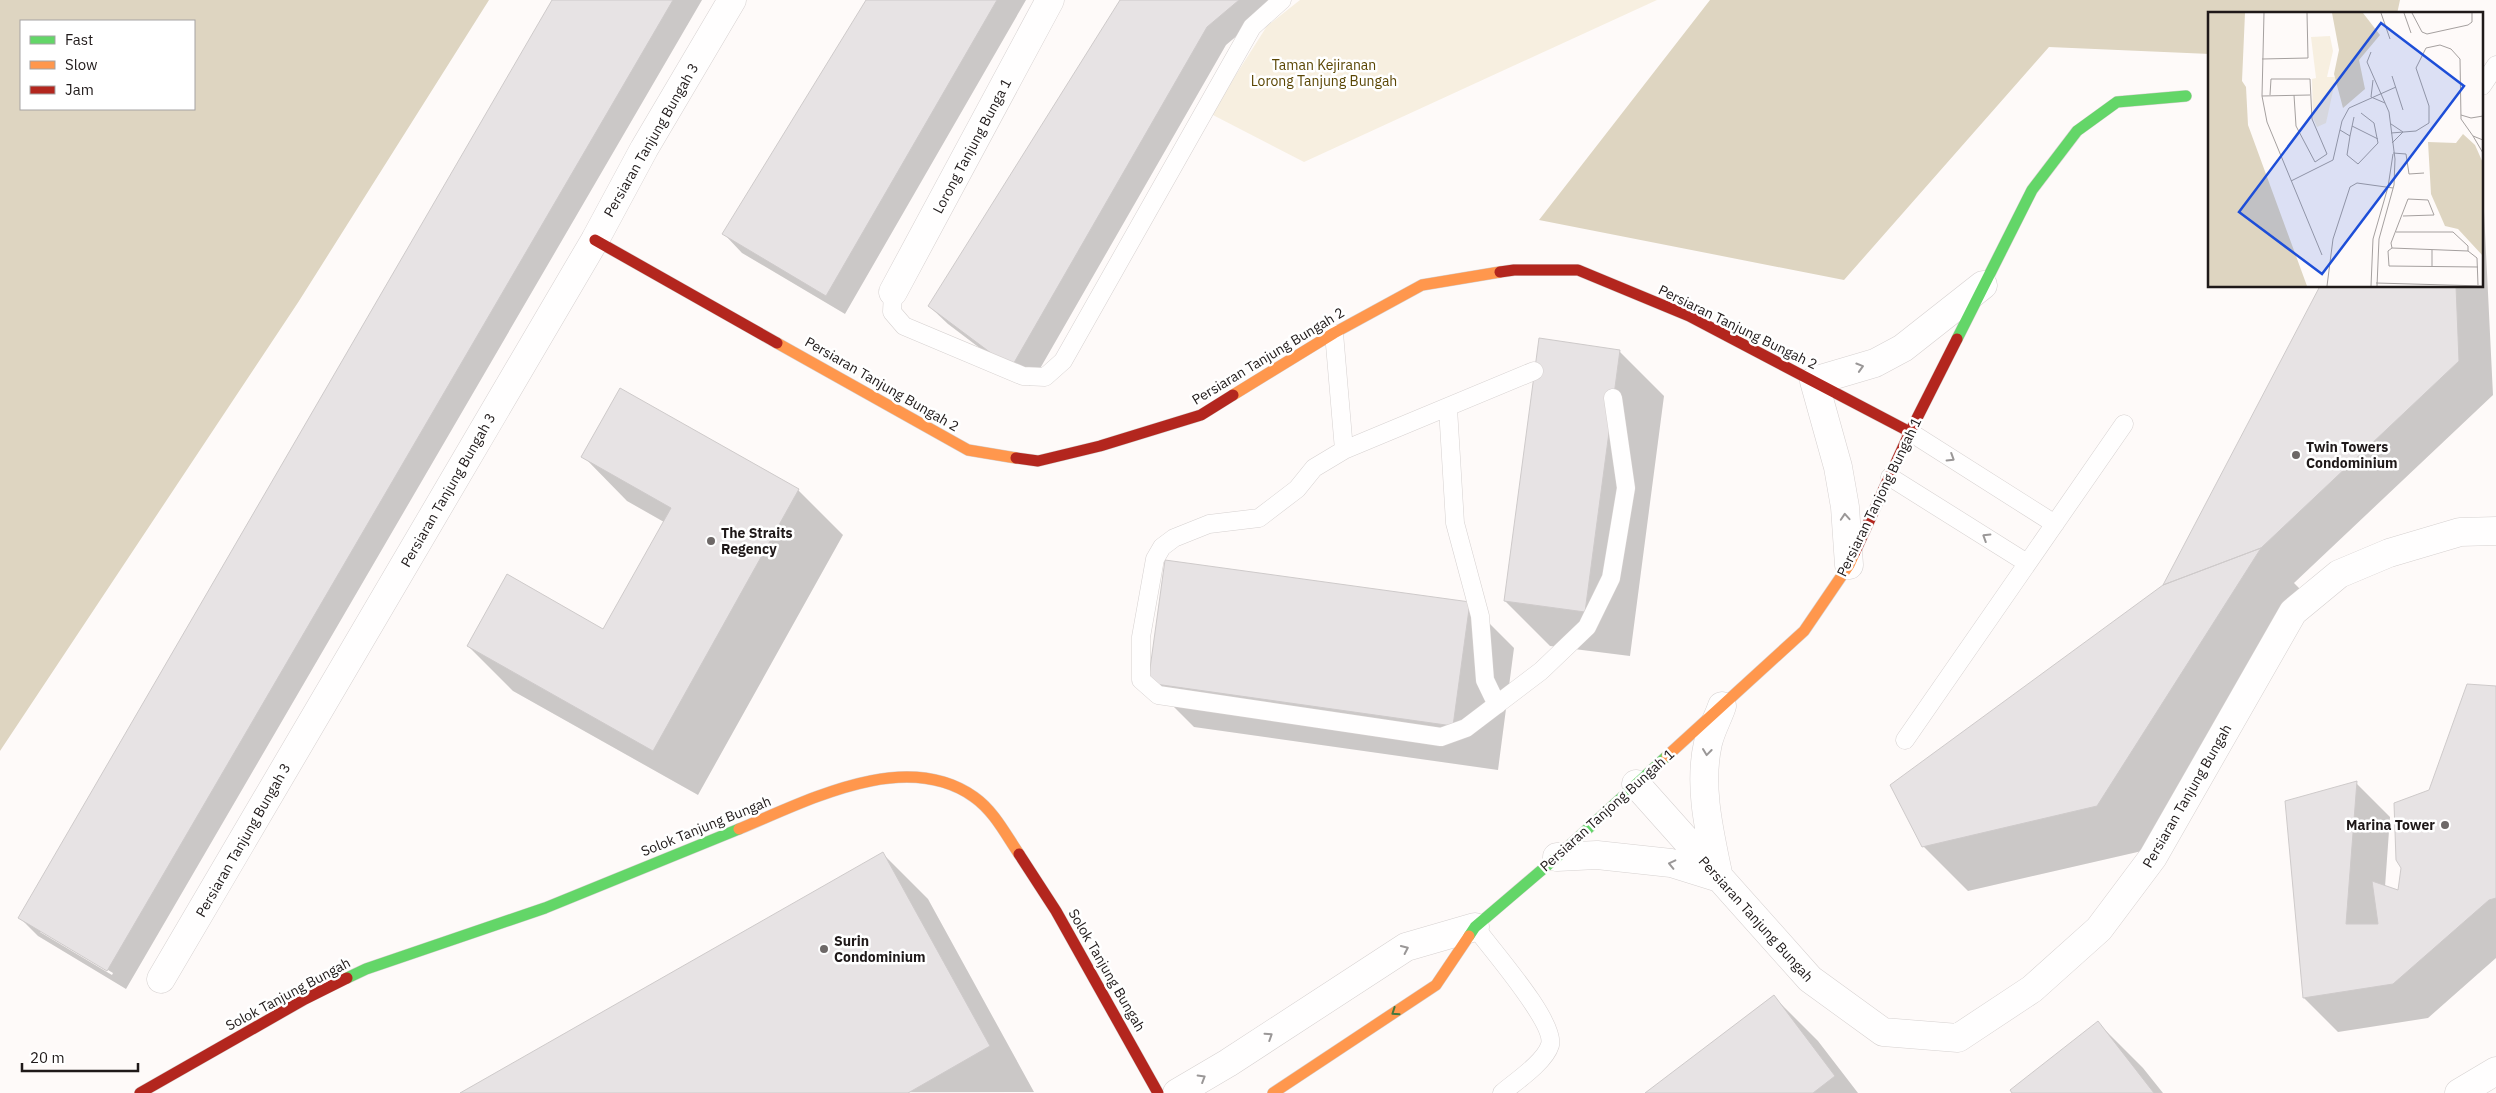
<svg xmlns="http://www.w3.org/2000/svg" width="2496" height="1093" viewBox="0 0 2496 1093" font-family="'IBM Plex Sans',sans-serif">
<rect width="100%" height="100%" fill="#fefaf9"/>
<!-- green -->
<path fill="#f7efe0" d="M 1300,0 L 1657,0 L 1304,162 L 1211,114 L 1267,26 Z"/>
<!-- forest -->
<path fill="#ded5c1" fill-rule="evenodd" d="M 0,0 L 489,0 L 299,301 L 0,751 ZM 21,21 L 194,21 L 194,109 L 21,109 Z
M 1710,0 L 2400,0 L 2397,14 L 2210,14 L 2210,54 L 2049,47 L 1844,280 L 1539,220 Z"/>
<!-- shadow -->
<path fill="#0003" fill-rule="evenodd" d="M 554,0 L 702,0 L 126,989 L 38,936 L 20,918 ZM 40,929 L 113,973 L 112,975 L 40,932 Z
M 867,0 L 1026,0 L 845,314 L 742,253 L 724,234 Z
M 1122,0 L 1279,0 L 1226,45 L 1030,386 L 948,324 L 929,306 Z
M 2482,209 L 2484,211 L 2493,395 L 2294,583 L 2305,594 L 2142,851 L 1968,891 L 1923,846 L 2165,585 L 2322,286 L 2482,286 Z
M 1619,351 L 1664,396 L 1630,656 L 1550,646 L 1505,601 Z
M 583,456 L 798,490 L 843,535 L 698,795 L 513,691 L 468,646 L 604,630 L 664,522 L 627,501 Z
M 1469,603 L 1514,648 L 1498,770 L 1194,727 L 1149,682 Z
M 2496,687 L 2496,958 L 2428,1018 L 2338,1032 L 2304,998 L 2356,783 L 2390,817 L 2385,887 L 2399,892 L 2430,791 Z
M 883,854 L 928,899 L 1034,1092 L 462,1093 Z
M 1773,996 L 1818,1041 L 1858,1093 L 1647,1093 Z
M 2098,1023 L 2143,1068 L 2163,1093 L 2014,1093 Z"/>
<!-- building -->
<path fill="#e7e3e4" stroke="#cecaca" d="M 552,0 L 673,0 L 107,971 L 18,918 Z
M 866,0 L 997,0 L 826,296 L 722,234 Z
M 1120,0 L 1239,0 L 1207,27 L 1011,368 L 928,306 Z
M 2320,286 L 2456,286 L 2459,361 L 2261,548 L 2163,585 Z
M 1539,338 L 1620,350 L 1585,612 L 1504,601 Z
M 620,388 L 799,489 L 653,751 L 467,646 L 507,574 L 603,629 L 671,508 L 581,457 Z
M 2261,548 L 2097,806 L 1922,847 L 1890,785 L 2163,585 Z
M 1165,560 L 1470,602 L 1453,726 L 1148,683 Z
M 2467,684 L 2496,686 L 2496,898 L 2489,900 L 2393,984 L 2303,998 L 2285,801 L 2357,781 L 2346,924 L 2378,924 L 2372,881 L 2398,890 L 2401,868 L 2396,860 L 2394,803 L 2429,790 Z
M 883,852 L 990,1046 L 908,1093 L 460,1093 Z
M 1774,995 L 1835,1076 L 1813,1093 L 1645,1093 Z
M 2098,1021 L 2154,1093 L 2012,1093 L 2010,1090 Z"/>
<g fill="none" stroke-linecap="round" stroke-linejoin="round">
<!-- lane casing -->
<g stroke="#d6d1d0" stroke-width="19">
<path id="lane" d="M 2482,86 L 2496,65
M 893,292 L 892,312 L 904,326 L 1023,376 L 1045,377 L 1063,361 L 1252,27 L 1282,0
M 1334,333 L 1344,450 L 1534,371
M 1448,408 L 1455,523 L 1480,616 L 1485,680 L 1497,705
M 1910,432 L 2055,524
M 1344,450 L 1314,468 L 1297,489 L 1259,518 L 1209,524 L 1174,538 L 1162,547 L 1155,559 L 1141,637 L 1141,680 L 1158,695 L 1441,737 L 1466,728 L 1541,671 L 1587,627 L 1611,578 L 1626,488 L 1613,398
M 1890,477 L 2027,563
M 1905,740 L 2124,424
M 1475,927 C 1490,948 1556,1022 1550,1045 C 1545,1062 1515,1082 1502,1093"/>
</g>
<!-- street casing -->
<g stroke="#d6d1d0" stroke-width="29">
<path id="street" d="M 893,292 L 1050,0
M 1849,565 L 1845,507 L 1838,467 L 1814,381 L 1875,363 L 1903,348 L 1983,285
M 1636,784 L 1810,979 L 1883,1032 L 1958,1038 L 2032,989 L 2099,929 L 2153,857 L 2293,612 L 2339,574 L 2389,553 L 2460,532 L 2496,531
M 1557,857 L 1597,855 L 1671,863 L 1719,878 C 1710,834 1698,787 1708,743 C 1711,730 1718,718 1722,706
M 161,979 L 595,240 L 644,149 L 732,0
M 1177,1093 L 1228,1063 L 1406,947 L 1475,927
M 2459,1093 L 2496,1071"/>
</g>
<!-- fast casing -->
<g stroke="#d6d1d0" stroke-width="12">
<path id="fast" d="M 1957,339 L 2032,190 L 2077,131 L 2117,102 L 2186,96
M 1469,936 L 1475,927 L 1557,857 L 1667,756
M 347,978 L 366,969 L 545,908 L 739,829"/>
</g>
<!-- slow casing -->
<g stroke="#d6d1d0" stroke-width="12">
<path id="slow" d="M 777,343 L 968,450 L 1016,458
M 1233,395 L 1334,333 L 1422,285 L 1500,272
M 1667,756 L 1804,631 L 1849,565 L 1854,554
M 739,829 C 807,801 905,748 974,797 C 994,811 1006,835 1019,854
M 1273,1093 L 1436,985 L 1469,936"/>
</g>
<!-- jam casing -->
<g stroke="#d6d1d0" stroke-width="12">
<path id="jam" d="M 595,240 L 777,343
M 1500,272 L 1514,270 L 1578,270 L 1689,316 L 1910,432
M 1016,458 L 1038,461 L 1100,446 L 1201,415 L 1233,395
M 1854,554 L 1910,432 L 1957,339
M 1019,854 L 1056,911 L 1158,1093
M 140,1093 L 305,999 L 347,978"/>
</g>
<!-- lane -->
<use href="#lane" stroke="#fffefe" stroke-width="18"/>
<!-- street -->
<use href="#street" stroke="#fffefe" stroke-width="28"/>
<!-- fast -->
<use href="#fast" stroke="#63d668" stroke-width="11"/>
<!-- slow -->
<use href="#slow" stroke="#ff974d" stroke-width="11"/>
<!-- jam -->
<use href="#jam" stroke="#b3261e" stroke-width="11"/>
</g>
<!-- one-way arrows -->
<defs><path id="oneway-chevron" d="M-2-3.5L2.5 0L-2 3.5" fill="none" stroke-width="1.6" stroke-linecap="round" stroke-linejoin="round" transform="scale(1.25)"/></defs>
<g stroke="#9a9797">
<use href="#oneway-chevron" transform="translate(1860 367) rotate(-17)"/>
<use href="#oneway-chevron" transform="translate(1951 458) rotate(32)"/>
<use href="#oneway-chevron" transform="translate(1845 517) rotate(-94)"/>
<use href="#oneway-chevron" transform="translate(1986 537) rotate(-148)"/>
<use href="#oneway-chevron" transform="translate(1707 752) rotate(97)"/>
<use href="#oneway-chevron" transform="translate(1672 864) rotate(-167)"/>
<use href="#oneway-chevron" transform="translate(1405 949) rotate(-25)"/>
<use href="#oneway-chevron" transform="translate(1269 1036) rotate(-33)"/>
<use href="#oneway-chevron" transform="translate(1202 1078) rotate(-31)"/>
</g>
<use stroke="#417840" href="#oneway-chevron" transform="translate(1395 1012) rotate(146)"/>
<!-- markers -->
<g fill="#6d6867" stroke="#fff" stroke-width="2">
<circle cx="2296" cy="455" r="5"/>
<circle cx="711" cy="541" r="5"/>
<circle cx="2445" cy="825" r="5"/>
<circle cx="824" cy="949" r="5"/>
</g>
<g text-anchor="middle" dominant-baseline="central" stroke-width="5" stroke-linejoin="round" paint-order="stroke">
<!-- park labels -->
<g font-size="14" fill="#5a4604" stroke="#fff">
<text x="1324" y="65">Taman Kejiranan<tspan x="1324" dy="16">Lorong Tanjung Bungah</tspan></text>
</g>
<!-- street labels -->
<g font-size="14" fill="#1f1919" stroke="#fff">
<text transform="translate(651 140) rotate(-60)">Persiaran Tanjung Bungah 3</text>
<text transform="translate(972 146) rotate(-62)">Lorong Tanjung Bunga 1</text>
<text transform="translate(1738 327) rotate(26)">Persiaran Tanjung Bungah 2</text>
<text transform="translate(1268 356) rotate(-31)">Persiaran Tanjung Bungah 2</text>
<text transform="translate(882 384) rotate(30)">Persiaran Tanjung Bungah 2</text>
<text transform="translate(448 490) rotate(-60)">Persiaran Tanjung Bungah 3</text>
<text transform="translate(1879 497) rotate(-64)">Persiaran Tanjong Bungah 1</text>
<text transform="translate(2187 796) rotate(-60)">Persiaran Tanjung Bungah</text>
<text transform="translate(1607 810) rotate(-42)">Persiaran Tanjong Bungah 1</text>
<text transform="translate(706 826) rotate(-22)">Solok Tanjung Bungah</text>
<text transform="translate(243 840) rotate(-60)">Persiaran Tanjung Bungah 3</text>
<text transform="translate(1756 919) rotate(48)">Persiaran Tanjung Bungah</text>
<text transform="translate(1107 970) rotate(60)">Solok Tanjung Bungah</text>
<text transform="translate(288 994) rotate(-28)">Solok Tanjung Bungah</text>
</g>
<!-- poi labels -->
<g font-size="14" font-weight="bold" fill="#1f1919" stroke="#fff" text-anchor="start">
<text x="2306" y="447">Twin Towers<tspan x="2306" dy="16">Condominium</tspan></text>
<text x="721" y="533">The Straits<tspan x="721" dy="16">Regency</tspan></text>
<text x="2435" y="825" text-anchor="end">Marina Tower</text>
<text x="834" y="941">Surin<tspan x="834" dy="16">Condominium</tspan></text>
</g>
</g>
<!-- overview -->
<g transform="translate(2208 12)">
<rect width="275" height="275" fill="#fefaf9"/>
<path d="M 122,24 L 125,39 L 119,65 L 128,65 L 118,111 L 109,115 L 105,106 L 104,67 L 108,66 L 103,25 Z" fill="#f7efe0"/>
<path d="M 0,1 L 37,1 L 34,69 L 38,75 L 40,113 L 99,274 L 0,274 ZM 124,1 L 155,1 L 172,23 L 151,48 L 157,77 L 135,96 L 126,62 L 131,38 ZM 255,122 L 267,133 L 275,151 L 275,244 L 250,217 L 237,214 L 223,182 L 220,130 L 248,131 Z" fill="#ded5c1"/>
<path fill="none" stroke="#a5a09f" stroke-width="1" d="M 56,1 L 54,84 L 59,110 L 114,243M 173,1 L 182,27M 196,1 L 203,21M 204,1 L 214,20 L 219,22 L 260,13 L 264,10 L 264,1M 163,40 L 159,50 L 181,100 L 187,147 L 186,173 L 171,227 L 169,274M 54,47 L 100,46 L 99,1M 184,64 L 195,98M 165,68 L 163,85 L 177,91M 62,83 L 63,67 L 102,67 L 104,107 L 119,142 L 107,150 L 88,114 L 86,83M 54,84 L 102,83M 253,103 L 263,106 L 275,104M 183,112 L 195,120 L 184,131M 144,114 L 170,127M 132,118 L 142,124 L 146,105M 183,121 L 208,119 L 221,111 L 221,94 L 208,56 L 218,36 L 232,33 L 243,37 L 252,47 L 253,107 L 265,124 L 275,128M 142,124 L 139,143 L 150,152 L 170,131 L 166,111 L 153,101M 265,124 L 275,141M 185,141 L 198,142 L 201,162 L 216,161M 83,169 L 125,148 L 134,109 L 141,96 L 188,75M 188,220 L 245,220 L 260,234 L 260,239M 184,236 L 183,231 L 200,187 L 220,188 L 226,203 L 195,204M 184,236 L 180,239 L 181,254 L 270,255M 184,236 L 260,239M 224,238 L 224,254M 260,239 L 269,246 L 270,273M 168,271 L 275,274M 119,274 L 125,227 L 142,175 L 149,171 L 185,176M 163,274 L 165,227 L 180,175 L 185,142"/>
<path fill="#1d4ed8" fill-opacity="0.15" stroke="#1d4ed8" stroke-width="2.5" d="M 173,11 L 256,74 L 114,262 L 31,200 Z"/>
<rect width="275" height="275" fill="none" stroke="#1f1919" stroke-width="2.5"/>
</g>
<!-- legend -->
<rect x="20" y="20" width="175" height="90" fill="#ffffff" stroke="#a5a3a3"/>
<rect x="30" y="36" width="25" height="8" fill="#63d668" stroke="#a5a3a3"/>
<text x="65" y="45" font-size="15" fill="#1f1919">Fast</text>
<rect x="30" y="61" width="25" height="8" fill="#ff974d" stroke="#a5a3a3"/>
<text x="65" y="70" font-size="15" fill="#1f1919">Slow</text>
<rect x="30" y="86" width="25" height="8" fill="#b3261e" stroke="#a5a3a3"/>
<text x="65" y="95" font-size="15" fill="#1f1919">Jam</text>
<!-- scale -->
<path d="M22 1063v8h116v-8" fill="none" stroke="#1f1919" stroke-width="2.5"/>
<text x="30" y="1063" font-size="15" fill="#1f1919" stroke="#ffffff" stroke-width="4" paint-order="stroke">20 m</text>
</svg>
